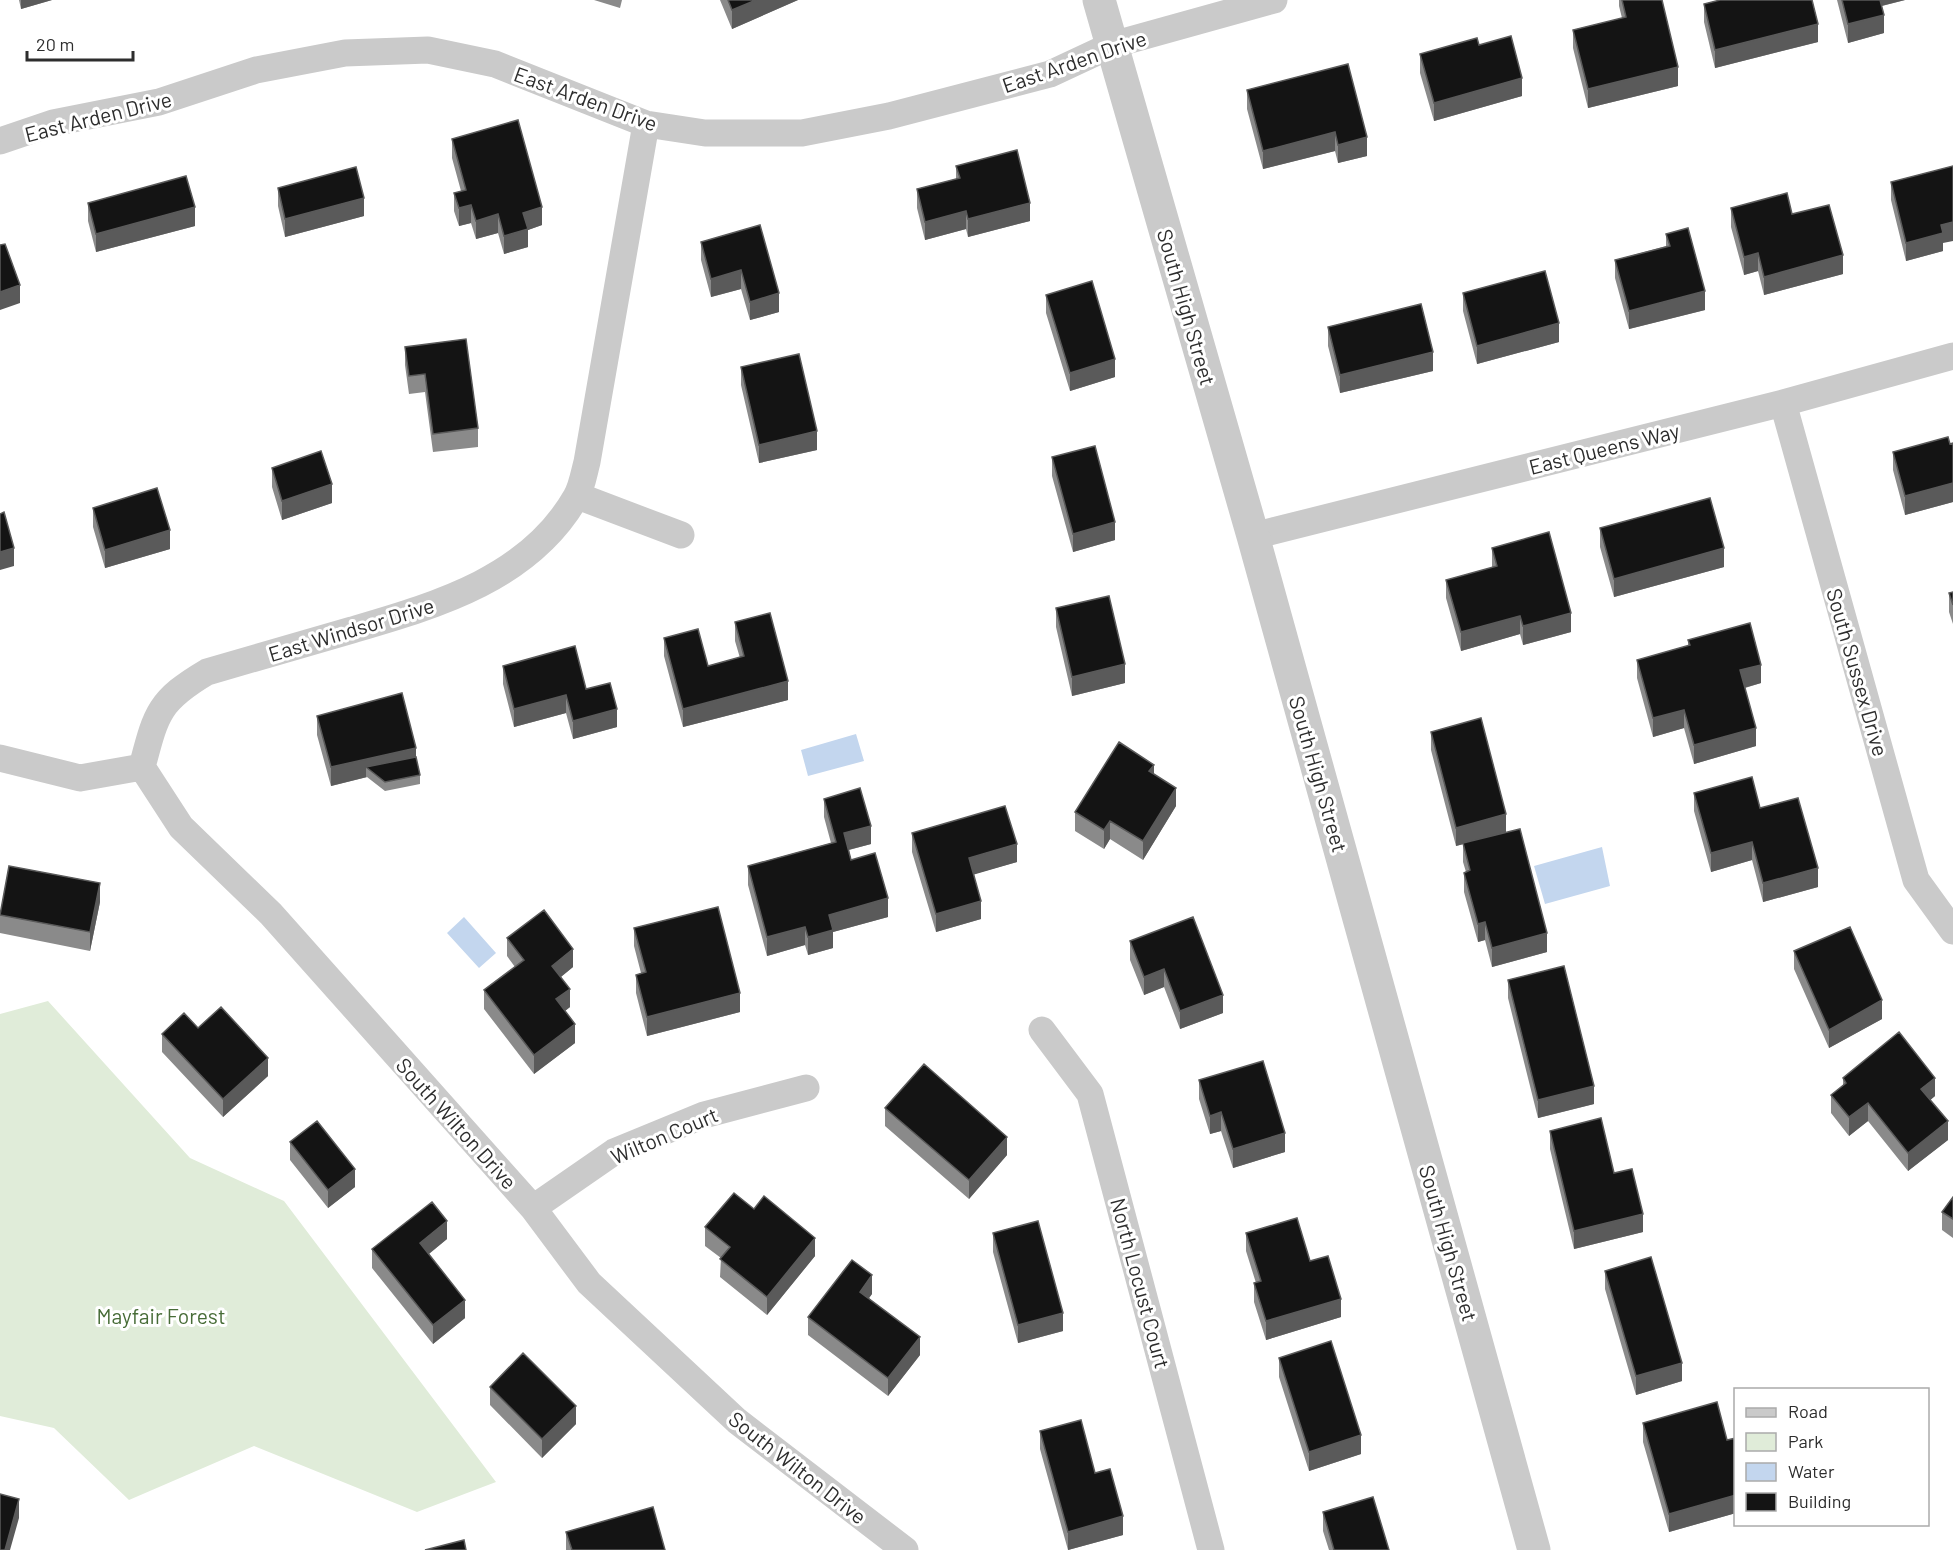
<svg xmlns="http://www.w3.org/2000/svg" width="1953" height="1550" viewBox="0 0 1953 1550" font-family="Barlow,sans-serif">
<rect width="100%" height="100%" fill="#fff"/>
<!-- green -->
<path fill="#e0ecd9" d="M 48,1001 L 190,1158 L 284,1201 L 496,1482 L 417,1512 L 254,1446 L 129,1500 L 54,1428 L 0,1416 L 0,1014 Z"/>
<!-- water -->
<path fill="#c3d6ee" d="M 856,734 L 864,761 L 808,776 L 801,750 Z
M 1602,847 L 1610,886 L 1545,904 L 1534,866 Z
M 464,917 L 496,953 L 479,968 L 447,933 Z"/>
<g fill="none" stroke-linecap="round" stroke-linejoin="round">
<!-- minor -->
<path stroke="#cacaca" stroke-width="27" d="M 0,141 L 53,123 L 159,102 L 256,70 L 345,53 L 428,50 L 495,64 L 646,124 L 705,133 L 802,133 L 889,116 L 1050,74 L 1112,45 L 1274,0
M 1783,403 L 1916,880 L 1953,931
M 578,496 L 681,535
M 1253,536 L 1783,403 L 1953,356
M 0,758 L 80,778 L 142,767 L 181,827 L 271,914 L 533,1208 L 589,1283 L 737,1421 L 905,1550
M 142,767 C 156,714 158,701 207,672 C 255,658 303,644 352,630 C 437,605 529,579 576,497 C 582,487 584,473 587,462 L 646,124
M 1042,1030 L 1090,1094 L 1211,1550
M 533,1208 L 614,1152 L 704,1115 L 806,1088"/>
<!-- tertiary -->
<path stroke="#cacaca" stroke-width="33" d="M 1099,0 L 1253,536 L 1534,1550"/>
</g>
<!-- wall -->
<path fill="#8a8a8a" d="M 19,0 L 52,0 L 21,9 Z
M 594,0 L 622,0 L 620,8 Z
M 720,0 L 798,0 L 732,29 Z
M 1619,0 L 1662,0 L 1678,86 L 1588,108 L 1573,48 L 1573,30 L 1622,18 L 1619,6 Z
M 1837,0 L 1905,0 L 1882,6 L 1884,33 L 1848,43 Z
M 1704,4 L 1818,42 L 1715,68 L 1704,22 Z
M 1420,54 L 1522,96 L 1434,121 L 1420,73 Z
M 1348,64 L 1367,156 L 1338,163 L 1335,151 L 1263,169 L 1247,109 L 1247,90 Z
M 452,139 L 542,225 L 528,230 L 528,247 L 504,254 L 498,233 L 476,239 L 471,223 L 459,226 L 454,211 L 454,193 L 461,191 L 452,158 Z
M 956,166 L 1030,221 L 968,237 L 966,229 L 925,240 L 917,208 L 917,189 L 956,179 Z
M 1891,182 L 1943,243 L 1943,251 L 1906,261 L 1891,200 Z
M 278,188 L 364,216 L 285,237 L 278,206 Z
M 88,203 L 195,226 L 96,252 L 88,221 Z
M 1731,208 L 1843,274 L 1764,295 L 1758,271 L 1744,275 L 1731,227 Z
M 760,225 L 779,312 L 750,320 L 741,289 L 711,297 L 701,260 L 701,242 Z
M 1666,234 L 1705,310 L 1629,329 L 1615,278 L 1615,260 L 1666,246 Z
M 1463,293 L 1559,342 L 1477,364 L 1463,311 Z
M 1046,295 L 1115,377 L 1070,391 L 1046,313 Z
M 1328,327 L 1433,371 L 1340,393 L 1328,346 Z
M 405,347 L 478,428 L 478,447 L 433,452 L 425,392 L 409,394 L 405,365 Z
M 741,367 L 817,450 L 759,463 L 741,385 Z
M 1953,443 L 1953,502 L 1905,515 L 1893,470 L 1893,452 Z
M 1052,457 L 1115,540 L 1073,552 L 1052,476 Z
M 272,468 L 332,503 L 282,520 L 272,487 Z
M 93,508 L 170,549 L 105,568 L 93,527 Z
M 1600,528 L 1724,567 L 1614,597 L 1600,547 Z
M 1492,548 L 1571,632 L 1523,645 L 1520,634 L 1461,651 L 1446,598 L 1446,580 L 1492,568 Z
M 1953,592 L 1953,624 L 1949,612 L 1949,593 Z
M 1056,608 L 1125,683 L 1072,696 L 1056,627 Z
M 735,622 L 788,700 L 683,727 L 664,656 L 664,638 L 708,666 L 740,658 L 735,641 Z
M 1688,640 L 1761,683 L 1745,688 L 1756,746 L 1694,764 L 1684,728 L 1653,737 L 1637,678 L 1637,660 L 1688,646 Z
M 503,666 L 586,689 L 617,727 L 573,739 L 566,713 L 514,727 L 503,684 Z
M 317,716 L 416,757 L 420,775 L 420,784 L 385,791 L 367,777 L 331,786 L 317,735 Z
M 1431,732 L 1506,832 L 1547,952 L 1492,967 L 1485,940 L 1478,942 L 1464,892 L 1464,873 L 1466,872 L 1463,862 L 1463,844 L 1456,846 L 1431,750 Z
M 1154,774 L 1176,806 L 1143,860 L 1110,839 L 1104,849 L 1075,831 L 1075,812 Z
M 1694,793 L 1818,887 L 1763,902 L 1752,860 L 1711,872 L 1694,811 Z
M 824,799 L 871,844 L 849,850 L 851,860 L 888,917 L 833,932 L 833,948 L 808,955 L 805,945 L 767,956 L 748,885 L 748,866 L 831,843 L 824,817 Z
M 912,833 L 1017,862 L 974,874 L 981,919 L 936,932 L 912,852 Z
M 100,902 L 90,951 L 0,933 L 0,912 Z
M 634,928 L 740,1012 L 647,1036 L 636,993 L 636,975 L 641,973 L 634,946 Z
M 507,938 L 573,967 L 561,977 L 570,1007 L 565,1011 L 575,1043 L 534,1074 L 484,1009 L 484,990 L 515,967 L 507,956 Z
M 1130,941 L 1223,1013 L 1180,1029 L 1164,987 L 1144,995 L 1130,960 Z
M 1794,951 L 1882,1019 L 1829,1048 L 1794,969 Z
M 1508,980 L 1594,1104 L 1538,1118 L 1508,998 Z
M 198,1028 L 268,1076 L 223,1117 L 162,1052 L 162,1034 Z
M 1843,1078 L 1935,1096 L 1930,1100 L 1948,1140 L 1908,1171 L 1868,1121 L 1849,1136 L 1831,1113 L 1831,1095 L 1843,1086 Z
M 1199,1080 L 1285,1152 L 1233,1168 L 1221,1131 L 1210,1134 L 1199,1099 Z
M 885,1108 L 1007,1155 L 969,1199 L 885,1126 Z
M 1550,1131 L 1614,1173 L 1643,1232 L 1574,1249 L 1550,1149 Z
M 290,1142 L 355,1187 L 328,1208 L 290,1160 Z
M 1953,1197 L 1953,1238 L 1942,1230 L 1942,1212 Z
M 705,1227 L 815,1256 L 767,1315 L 720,1277 L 721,1258 L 705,1246 Z
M 993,1233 L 1063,1331 L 1018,1343 L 993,1252 Z
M 1246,1233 L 1310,1261 L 1341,1317 L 1266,1340 L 1254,1302 L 1254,1283 L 1256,1283 L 1246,1251 Z
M 447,1239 L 429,1254 L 465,1318 L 433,1344 L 372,1268 L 372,1249 Z
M 1605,1271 L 1682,1381 L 1636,1395 L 1605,1289 Z
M 872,1294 L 869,1298 L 920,1355 L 888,1396 L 808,1335 L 808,1317 Z
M 1279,1358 L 1361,1454 L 1309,1471 L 1279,1377 Z
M 490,1387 L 576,1424 L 542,1458 L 490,1405 Z
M 1643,1423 L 1727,1440 L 1736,1438 L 1736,1513 L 1669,1532 L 1643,1442 Z
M 1040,1431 L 1095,1473 L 1123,1535 L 1068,1550 L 1040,1449 Z
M 1323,1512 L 1389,1550 L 1329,1550 L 1323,1531 Z
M 566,1532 L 665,1550 L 566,1550 Z"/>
<!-- shaded-wall -->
<path fill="#5a5a5a" d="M 21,0 L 52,0 L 21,9 Z
M 756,0 L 798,0 L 732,29 L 732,10 Z
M 1877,0 L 1905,0 L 1877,7 Z
M 1884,15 L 1884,33 L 1848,43 L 1848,24 Z
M 1818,24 L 1818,42 L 1715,68 L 1715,50 Z
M 1678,67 L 1678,86 L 1588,108 L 1588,89 Z
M 1522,78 L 1522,96 L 1434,121 L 1434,103 Z
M 1335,132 L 1335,151 L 1263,169 L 1263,151 Z
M 1367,137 L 1367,156 L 1338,163 L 1338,145 Z
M 364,198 L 364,216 L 285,237 L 285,219 Z
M 1030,203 L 1030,221 L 968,237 L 968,219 Z
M 471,205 L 471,223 L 459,226 L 459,208 Z
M 195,207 L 195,226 L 96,252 L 96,234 Z
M 542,207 L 542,225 L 528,230 L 528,247 L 504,254 L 504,236 L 523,213 Z
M 966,211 L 966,229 L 925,240 L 925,222 Z
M 498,214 L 498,233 L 476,239 L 476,221 Z
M 1953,222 L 1953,241 L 1943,243 L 1943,251 L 1906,261 L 1906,243 L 1941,225 Z
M 1758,253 L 1758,271 L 1744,275 L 1744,257 Z
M 1843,255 L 1843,274 L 1764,295 L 1764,277 Z
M 741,270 L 741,289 L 711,297 L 711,279 Z
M 20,285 L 20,303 L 0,310 L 0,292 Z
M 1705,291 L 1705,310 L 1629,329 L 1629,311 Z
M 779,293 L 779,312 L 750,320 L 750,302 Z
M 1559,323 L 1559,342 L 1477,364 L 1477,346 Z
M 1433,352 L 1433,371 L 1340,393 L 1340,375 Z
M 1115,359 L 1115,377 L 1070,391 L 1070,373 Z
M 817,431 L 817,450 L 759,463 L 759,445 Z
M 1953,483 L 1953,502 L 1905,515 L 1905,496 Z
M 332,484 L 332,503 L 282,520 L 282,501 Z
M 1115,522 L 1115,540 L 1073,552 L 1073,534 Z
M 170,530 L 170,549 L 105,568 L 105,550 Z
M 14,548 L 14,566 L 0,570 L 0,552 Z
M 1724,548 L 1724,567 L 1614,597 L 1614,579 Z
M 1571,613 L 1571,632 L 1523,645 L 1523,626 Z
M 1520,616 L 1520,634 L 1461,651 L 1461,632 Z
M 1125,664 L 1125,683 L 1072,696 L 1072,677 Z
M 1761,665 L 1761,683 L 1740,689 L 1740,670 Z
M 788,681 L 788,700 L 683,727 L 683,709 Z
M 566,695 L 566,713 L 514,727 L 514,709 Z
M 617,709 L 617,727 L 573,739 L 573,721 Z
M 1684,710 L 1684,728 L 1653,737 L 1653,718 Z
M 1756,728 L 1756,746 L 1694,764 L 1694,745 Z
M 416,748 L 416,767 L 366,767 L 366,777 L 367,777 L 331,786 L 331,767 Z
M 1154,765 L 1154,783 L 1149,771 Z
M 1176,788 L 1176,806 L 1143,860 L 1143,841 Z
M 1506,814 L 1506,833 L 1456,846 L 1456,828 Z
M 1110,821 L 1110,839 L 1104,849 L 1104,830 Z
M 871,826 L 871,844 L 844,851 L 844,833 Z
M 1752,842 L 1752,860 L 1711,872 L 1711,853 Z
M 1017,844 L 1017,862 L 969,876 L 969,858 Z
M 1818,868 L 1818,887 L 1763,902 L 1763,883 Z
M 100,883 L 100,902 L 90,951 L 90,932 Z
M 888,898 L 888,917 L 833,932 L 833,948 L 808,955 L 808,937 L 829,915 Z
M 981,901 L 981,919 L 936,932 L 936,914 Z
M 1485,922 L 1485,940 L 1478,942 L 1478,924 Z
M 805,927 L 805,945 L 767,956 L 767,937 Z
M 1547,933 L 1547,952 L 1492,967 L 1492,948 Z
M 573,949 L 573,967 L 552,984 L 552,966 Z
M 1164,969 L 1164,987 L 1144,995 L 1144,977 Z
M 570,989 L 570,1007 L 556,1018 L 556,999 Z
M 740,993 L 740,1012 L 647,1036 L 647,1017 Z
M 1223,995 L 1223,1013 L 1180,1029 L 1180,1011 Z
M 1882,1000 L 1882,1019 L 1829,1048 L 1829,1030 Z
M 575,1024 L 575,1043 L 534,1074 L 534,1055 Z
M 268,1058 L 268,1076 L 223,1117 L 223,1099 Z
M 1935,1078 L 1935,1096 L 1921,1108 L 1921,1089 Z
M 1594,1086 L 1594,1104 L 1538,1118 L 1538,1100 Z
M 1868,1103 L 1868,1121 L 1849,1136 L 1849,1117 Z
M 1221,1112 L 1221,1131 L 1210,1134 L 1210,1116 Z
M 1948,1121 L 1948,1140 L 1908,1171 L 1908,1153 Z
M 1285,1133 L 1285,1152 L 1233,1168 L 1233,1149 Z
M 1007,1137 L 1007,1155 L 969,1199 L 969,1180 Z
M 355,1169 L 355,1187 L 328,1208 L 328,1190 Z
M 1643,1214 L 1643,1232 L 1574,1249 L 1574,1231 Z
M 447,1221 L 447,1239 L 420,1261 L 420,1243 Z
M 815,1238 L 815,1256 L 767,1315 L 767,1297 Z
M 872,1275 L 872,1294 L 860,1310 L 860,1292 Z
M 1341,1299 L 1341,1317 L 1266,1340 L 1266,1321 Z
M 465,1300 L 465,1318 L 433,1344 L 433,1325 Z
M 1063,1313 L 1063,1331 L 1018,1343 L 1018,1325 Z
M 920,1337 L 920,1355 L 888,1396 L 888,1378 Z
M 1682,1363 L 1682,1381 L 1636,1395 L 1636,1376 Z
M 576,1406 L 576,1424 L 542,1458 L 542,1439 Z
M 1361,1435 L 1361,1454 L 1309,1471 L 1309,1452 Z
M 1736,1495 L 1736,1513 L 1669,1532 L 1669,1514 Z
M 19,1499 L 19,1518 L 10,1550 L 5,1550 Z
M 1123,1516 L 1123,1535 L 1068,1550 L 1068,1532 Z"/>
<!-- building -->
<path fill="#141414" stroke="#5a5a5a" stroke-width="1.5" d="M 728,0 L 756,0 L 732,10 Z
M 1622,0 L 1662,0 L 1678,67 L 1588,89 L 1573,30 L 1626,17 Z
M 1720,0 L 1812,0 L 1818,24 L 1715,50 L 1704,4 Z
M 1842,0 L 1880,0 L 1884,15 L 1848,24 Z
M 1511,36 L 1522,78 L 1434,103 L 1420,54 L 1477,38 L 1479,45 Z
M 1348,64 L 1367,137 L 1338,145 L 1335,132 L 1263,151 L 1247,90 Z
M 518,120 L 542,207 L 523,213 L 528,229 L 504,236 L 498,214 L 476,221 L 471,205 L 459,208 L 454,193 L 466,190 L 452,139 Z
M 1017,150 L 1030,203 L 968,219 L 966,211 L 925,222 L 917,189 L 960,178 L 956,166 Z
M 1953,166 L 1953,222 L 1941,225 L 1943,233 L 1906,243 L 1891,182 Z
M 356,167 L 364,198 L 285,219 L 278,188 Z
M 186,176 L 195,207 L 96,234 L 88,203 Z
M 1787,193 L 1792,214 L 1829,205 L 1843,255 L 1764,277 L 1758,253 L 1744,257 L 1731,208 Z
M 760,225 L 779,293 L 750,302 L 741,270 L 711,279 L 701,242 Z
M 1688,228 L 1705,291 L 1629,311 L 1615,260 L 1670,246 L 1666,234 Z
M 5,244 L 20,285 L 0,292 L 0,245 Z
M 1545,271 L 1559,323 L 1477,346 L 1463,293 Z
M 1092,281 L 1115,359 L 1070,373 L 1046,295 Z
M 1421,304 L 1433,352 L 1340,375 L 1328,327 Z
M 466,339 L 478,428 L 433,434 L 425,374 L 409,376 L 405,347 Z
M 799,354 L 817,431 L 759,445 L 741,367 Z
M 1948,437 L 1950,444 L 1953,443 L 1953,483 L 1905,496 L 1893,452 Z
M 1095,446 L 1115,522 L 1073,534 L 1052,457 Z
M 321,451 L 332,484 L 282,501 L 272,468 Z
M 157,488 L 170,530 L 105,550 L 93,508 Z
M 1710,498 L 1724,548 L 1614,579 L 1600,528 Z
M 4,512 L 14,548 L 0,552 L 0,514 Z
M 1549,532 L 1571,613 L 1523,626 L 1520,616 L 1461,632 L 1446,580 L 1497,566 L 1492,548 Z
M 1953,592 L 1953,605 L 1949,593 Z
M 1109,596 L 1125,664 L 1072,677 L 1056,608 Z
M 770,613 L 788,681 L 683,709 L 664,638 L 698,629 L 708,666 L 744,656 L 735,622 Z
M 1750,623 L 1761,665 L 1740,670 L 1756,728 L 1694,745 L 1684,710 L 1653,718 L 1637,660 L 1690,645 L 1688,640 Z
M 575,646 L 586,689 L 610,683 L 617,709 L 573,721 L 566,695 L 514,709 L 503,666 Z
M 402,693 L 416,748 L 331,767 L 317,716 Z
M 1481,718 L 1506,814 L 1456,828 L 1431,732 Z
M 1119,742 L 1154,765 L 1149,771 L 1176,788 L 1143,841 L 1110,821 L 1104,830 L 1075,812 Z
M 416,757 L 420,775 L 385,782 L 366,767 Z
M 1752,777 L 1760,808 L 1798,798 L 1818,868 L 1763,883 L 1752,842 L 1711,853 L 1694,793 Z
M 860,788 L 871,826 L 844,833 L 851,860 L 875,853 L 888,898 L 829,915 L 833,930 L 808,937 L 805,927 L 767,937 L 748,866 L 836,842 L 824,799 Z
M 1005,806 L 1017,844 L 969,858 L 981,901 L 936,914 L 912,833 Z
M 1520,829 L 1547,933 L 1492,948 L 1485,922 L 1478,924 L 1464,873 L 1470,870 L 1463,843 Z
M 9,866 L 100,883 L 90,932 L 0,915 Z
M 718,907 L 740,993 L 647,1017 L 636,975 L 646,972 L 634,928 Z
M 544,910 L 573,949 L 552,966 L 570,989 L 556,999 L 575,1024 L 534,1055 L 484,990 L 524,960 L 507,938 Z
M 1193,917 L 1223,995 L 1180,1011 L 1164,969 L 1144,977 L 1130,941 Z
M 1850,927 L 1882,1000 L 1829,1030 L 1794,951 Z
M 1564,966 L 1594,1086 L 1538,1100 L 1508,980 Z
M 221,1007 L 268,1058 L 223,1099 L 162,1034 L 184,1013 L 198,1028 Z
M 1899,1032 L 1935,1078 L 1921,1089 L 1948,1121 L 1908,1153 L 1868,1103 L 1849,1117 L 1831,1095 L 1846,1083 L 1843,1078 Z
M 1263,1061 L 1285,1133 L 1233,1149 L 1221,1112 L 1210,1116 L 1199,1080 Z
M 924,1064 L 1007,1137 L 969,1180 L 885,1108 Z
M 1601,1118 L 1614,1173 L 1632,1169 L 1643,1214 L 1574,1231 L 1550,1131 Z
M 317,1121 L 355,1169 L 328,1190 L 290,1142 Z
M 734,1193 L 754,1209 L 764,1196 L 815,1238 L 767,1297 L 720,1259 L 730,1247 L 705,1227 Z
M 1953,1197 L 1953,1219 L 1942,1212 Z
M 432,1202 L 447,1221 L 420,1243 L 465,1300 L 433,1325 L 372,1249 Z
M 1297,1218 L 1310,1261 L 1328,1256 L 1341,1299 L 1266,1321 L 1254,1283 L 1261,1281 L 1246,1233 Z
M 1038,1221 L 1063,1313 L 1018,1325 L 993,1233 Z
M 1651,1257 L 1682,1363 L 1636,1376 L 1605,1271 Z
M 852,1260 L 872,1275 L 860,1292 L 920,1337 L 888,1378 L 808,1317 Z
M 1331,1341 L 1361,1435 L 1309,1452 L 1279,1358 Z
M 523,1353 L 576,1406 L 542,1439 L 490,1387 Z
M 1717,1402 L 1727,1440 L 1736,1438 L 1736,1495 L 1669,1514 L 1643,1423 Z
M 1081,1420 L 1095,1473 L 1110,1469 L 1123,1516 L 1068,1532 L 1040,1431 Z
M 0,1494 L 19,1499 L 5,1550 L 0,1550 Z
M 1373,1497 L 1389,1550 L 1334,1550 L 1323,1512 Z
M 653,1507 L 665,1550 L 572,1550 L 566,1532 Z
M 464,1540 L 466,1550 L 425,1550 Z"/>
<g text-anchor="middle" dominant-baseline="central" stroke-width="6" stroke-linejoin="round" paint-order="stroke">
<!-- street labels -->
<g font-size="21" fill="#2d2d2d" stroke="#fff">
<text transform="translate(1074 61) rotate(-19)">East Arden Drive</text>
<text transform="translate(586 98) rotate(20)">East Arden Drive</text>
<text transform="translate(98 116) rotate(-14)">East Arden Drive</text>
<text transform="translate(1187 307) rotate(74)">South High Street</text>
<text transform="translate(1604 448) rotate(-14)">East Queens Way</text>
<text transform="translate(351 629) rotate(-17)">East Windsor Drive</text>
<text transform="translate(1858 672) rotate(74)">South Sussex Drive</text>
<text transform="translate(1319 774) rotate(74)">South High Street</text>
<text transform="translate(457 1123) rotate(48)">South Wilton Drive</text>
<text transform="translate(664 1135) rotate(-23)">Wilton Court</text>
<text transform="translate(1449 1243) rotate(74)">South High Street</text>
<text transform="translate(1141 1283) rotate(75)">North Locust Court</text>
<text transform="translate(798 1467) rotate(38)">South Wilton Drive</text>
</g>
<!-- park labels -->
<g font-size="21" fill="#476c37" stroke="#fff">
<text x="161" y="1315">Mayfair Forest</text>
</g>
</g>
<!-- legend -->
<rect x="1734" y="1388" width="195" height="138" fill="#ffffff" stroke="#ababab" stroke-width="1.5"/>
<rect x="1746" y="1408" width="30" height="9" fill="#cacaca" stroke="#ababab" stroke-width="1.5"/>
<text x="1788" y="1418" font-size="18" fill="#2d2d2d">Road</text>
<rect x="1746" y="1433" width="30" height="18" fill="#e0ecd9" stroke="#ababab" stroke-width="1.5"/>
<text x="1788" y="1448" font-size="18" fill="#2d2d2d">Park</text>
<rect x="1746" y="1463" width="30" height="18" fill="#c3d6ee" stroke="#ababab" stroke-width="1.5"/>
<text x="1788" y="1478" font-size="18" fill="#2d2d2d">Water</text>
<rect x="1746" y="1493" width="30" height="18" fill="#141414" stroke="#ababab" stroke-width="1.5"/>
<text x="1788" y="1508" font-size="18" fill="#2d2d2d">Building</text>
<!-- scale -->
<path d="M27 51v9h106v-9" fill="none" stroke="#2d2d2d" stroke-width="3"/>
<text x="36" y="51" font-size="18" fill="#2d2d2d" stroke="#ffffff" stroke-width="4.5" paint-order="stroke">20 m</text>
</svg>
